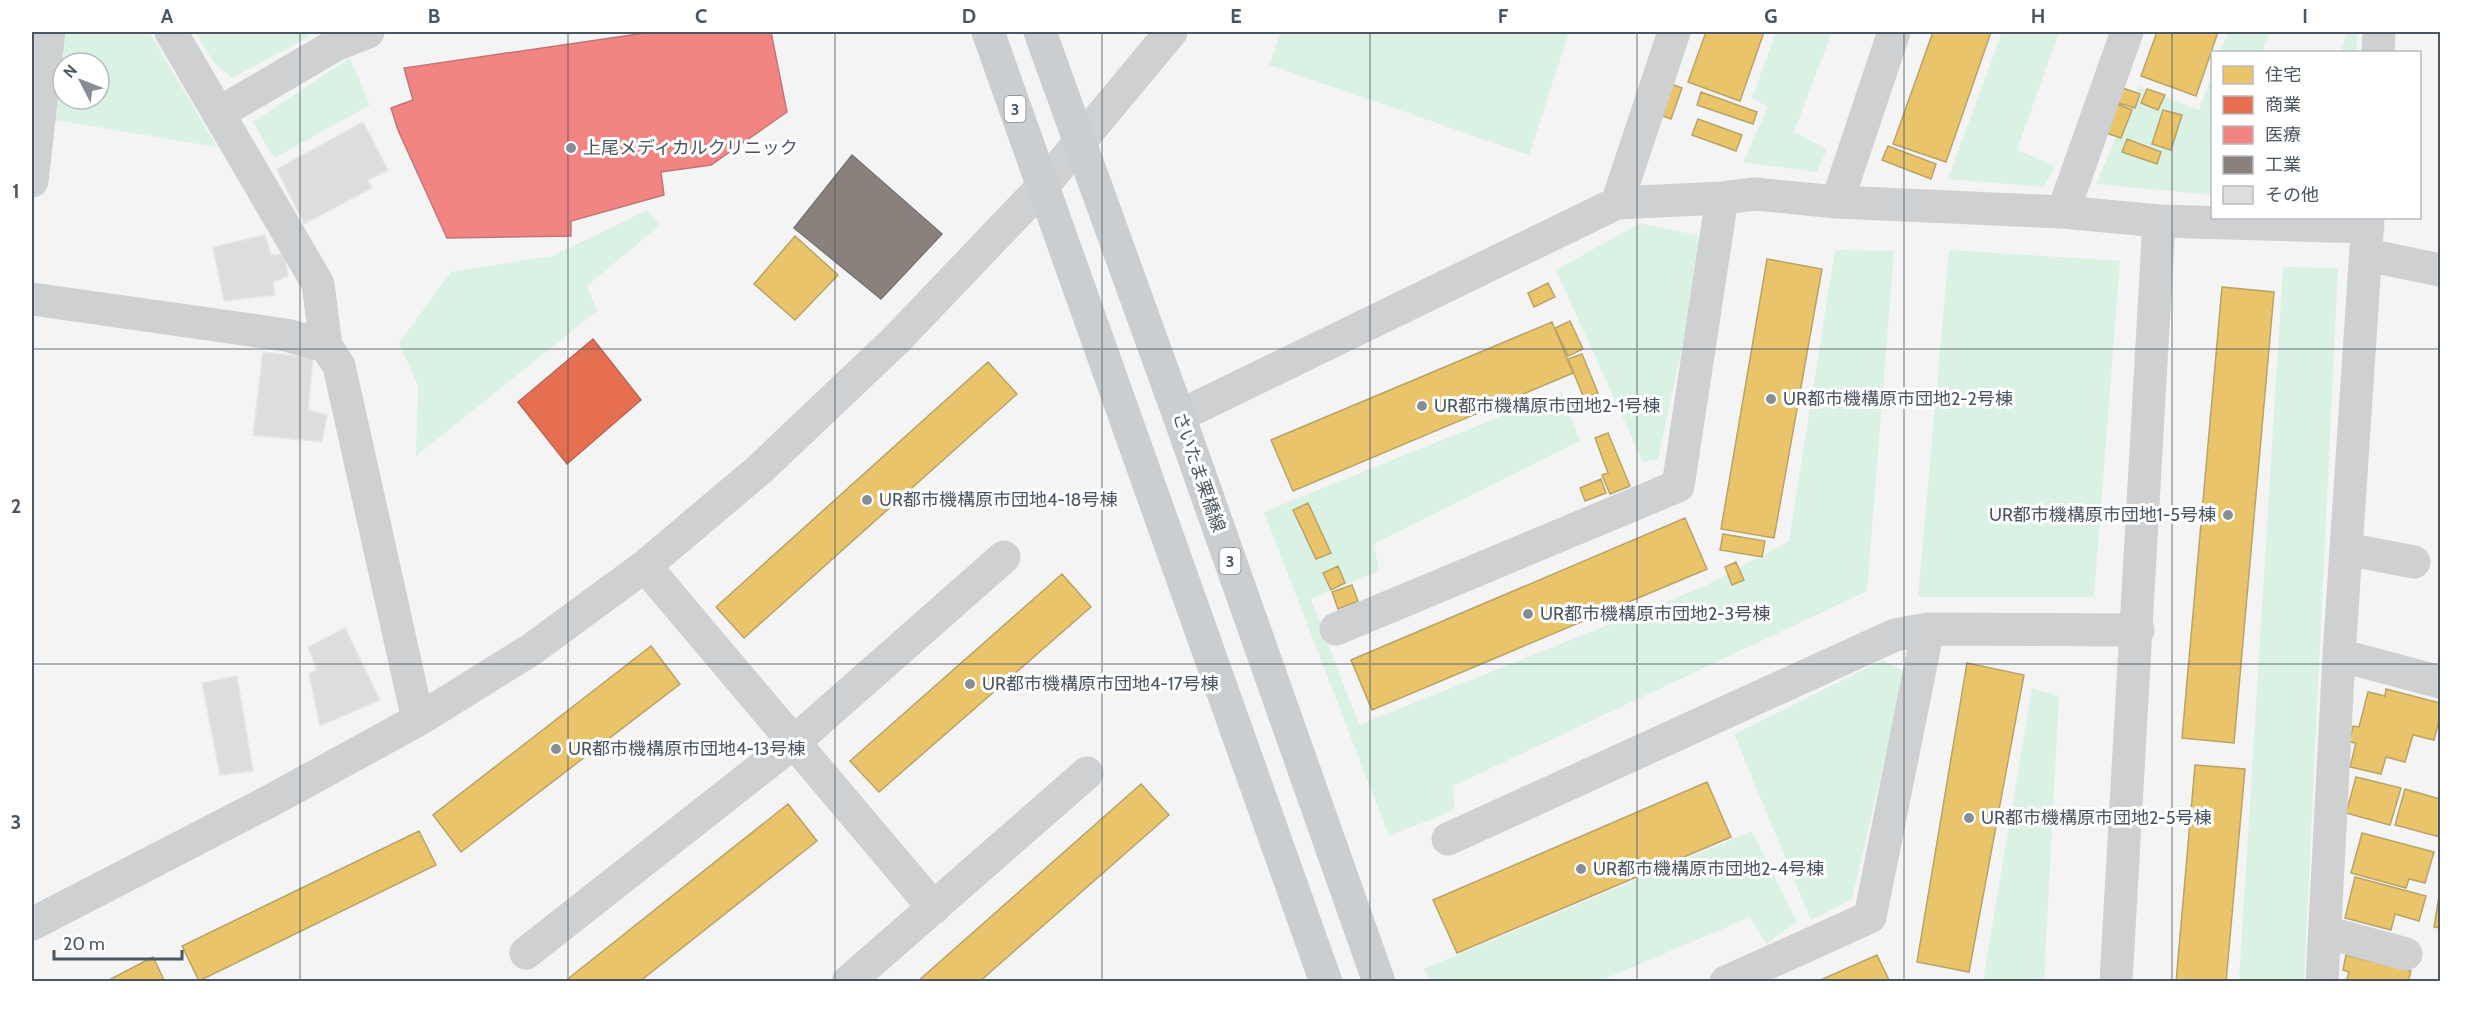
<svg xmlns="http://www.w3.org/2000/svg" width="2472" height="1013" viewBox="0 0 2472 1013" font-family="Cabin,'Noto Sans JP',sans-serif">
<rect width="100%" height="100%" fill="#f4f4f4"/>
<!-- green -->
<path fill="#d9f2e3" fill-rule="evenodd" d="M 66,32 L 149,32 L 217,147 L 56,120 ZM 63,63 L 99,63 L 99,99 L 63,99 Z
M 195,32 L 310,32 L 308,37 L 232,78 L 215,64 Z
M 1281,32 L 1569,32 L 1529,155 L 1269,65 Z
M 1776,32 L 1832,32 L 1794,132 L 1827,149 L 1817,172 L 1743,162 L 1768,107 L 1752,98 Z
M 2002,32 L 2059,32 L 2017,150 L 2055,166 L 2044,187 L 1948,179 Z
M 2228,32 L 2270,32 L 2262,52 L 2220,52 Z
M 2347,32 L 2357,32 L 2356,52 L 2341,52 Z
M 350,58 L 370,105 L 274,158 L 253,122 Z
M 2212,74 L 2212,195 L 2096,184 L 2138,86 L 2199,110 Z
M 647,210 L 660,225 L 587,286 L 597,311 L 416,456 L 418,386 L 399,343 L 451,272 L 553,256 Z
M 1640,223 L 1706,237 L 1658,459 L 1643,462 L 1556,270 Z
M 1835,250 L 1894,251 L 1867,591 L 1453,786 L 1455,810 L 1389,836 L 1264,512 L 1561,392 L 1580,441 L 1374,544 L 1379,571 L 1311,599 L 1359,725 L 1705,586 L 1789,541 Z
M 1949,250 L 2120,261 L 2094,597 L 1918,597 Z
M 2283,267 L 2338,268 L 2304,981 L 2239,981 Z
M 1883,660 L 1905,672 L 1852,899 L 1811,920 L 1734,734 Z
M 2032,688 L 2059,696 L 2044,981 L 1983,981 Z
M 1752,831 L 1797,922 L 1766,944 L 1750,917 L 1600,981 L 1429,981 L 1424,969 Z"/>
<!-- homes -->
<path fill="#e9c46a" stroke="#b9a367" stroke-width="1.5" d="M 1706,32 L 1764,32 L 1740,101 L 1688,82 Z
M 1933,32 L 1991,32 L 1946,162 L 1893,144 Z
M 2157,32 L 2218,32 L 2196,96 L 2141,76 Z
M 1668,83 L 1682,88 L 1671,119 L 1657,114 Z
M 2120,87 L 2140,94 L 2135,108 L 2115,102 Z
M 2147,89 L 2165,95 L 2158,110 L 2141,103 Z
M 1701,92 L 1757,112 L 1753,124 L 1697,105 Z
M 2117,104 L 2132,110 L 2121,138 L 2106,133 Z
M 2163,110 L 2182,115 L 2171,150 L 2152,144 Z
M 1698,119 L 1742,135 L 1736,151 L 1692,135 Z
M 2127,139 L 2161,152 L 2157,164 L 2122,152 Z
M 1888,146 L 1936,164 L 1931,179 L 1882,160 Z
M 795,236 L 838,275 L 795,320 L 754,284 Z
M 1767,259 L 1822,269 L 1774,538 L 1721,529 Z
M 1548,283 L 1555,297 L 1534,307 L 1528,293 Z
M 2222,287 L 2274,292 L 2234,743 L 2182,738 Z
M 1570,321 L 1583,349 L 1568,356 L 1555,328 Z
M 1552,322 L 1573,373 L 1293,491 L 1271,440 Z
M 1582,354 L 1598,393 L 1584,398 L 1568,359 Z
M 988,362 L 1017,394 L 744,638 L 716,607 Z
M 1608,433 L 1630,486 L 1610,494 L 1602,475 L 1608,473 L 1595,438 Z
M 1601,479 L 1606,493 L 1585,501 L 1580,488 Z
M 1308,503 L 1331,553 L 1316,559 L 1293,510 Z
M 1685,518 L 1707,569 L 1372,710 L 1351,660 Z
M 1723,534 L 1765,541 L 1762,557 L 1720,550 Z
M 1736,562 L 1744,580 L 1732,585 L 1725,567 Z
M 1338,566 L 1345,583 L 1331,590 L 1323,573 Z
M 1062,574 L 1091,607 L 879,792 L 850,761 Z
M 1352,585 L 1358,601 L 1338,609 L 1332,592 Z
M 651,646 L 680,684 L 461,852 L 433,815 Z
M 1967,663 L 2024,675 L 1969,972 L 1917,962 Z
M 2386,689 L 2440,703 L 2440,717 L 2434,740 L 2413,735 L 2405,762 L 2386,757 L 2381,774 L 2350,767 L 2356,743 L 2349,742 L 2353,726 L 2359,727 L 2368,692 L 2385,696 Z
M 2195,765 L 2245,769 L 2226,982 L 2176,982 Z
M 2356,777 L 2401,788 L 2390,825 L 2346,813 Z
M 1707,782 L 1731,837 L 1457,953 L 1433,900 Z
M 1141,784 L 1169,815 L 979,982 L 917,982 Z
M 2405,789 L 2440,799 L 2440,837 L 2395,825 Z
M 788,804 L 817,841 L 639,982 L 564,982 Z
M 419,831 L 436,865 L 199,981 L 182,946 Z
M 2362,833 L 2434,852 L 2425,883 L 2409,879 L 2406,888 L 2351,873 Z
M 2355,877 L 2426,896 L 2419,921 L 2395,914 L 2391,930 L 2345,918 Z
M 2440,890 L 2440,928 L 2434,927 Z
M 1877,955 L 1890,982 L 1816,982 Z
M 2346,955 L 2411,971 L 2408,982 L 2346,982 L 2349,972 L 2343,970 Z
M 153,957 L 165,982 L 105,982 Z"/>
<!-- shops -->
<path fill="#e76f51" stroke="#b86856" stroke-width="1.5" d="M 593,339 L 641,400 L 567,464 L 518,402 Z"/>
<!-- health -->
<path fill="#f28482" stroke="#c07678" stroke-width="1.5" d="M 652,32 L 771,32 L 787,112 L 711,165 L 661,172 L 664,195 L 571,221 L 571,236 L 447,238 L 398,130 L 391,108 L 413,100 L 404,68 Z"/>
<!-- industry -->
<path fill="#8a817c" stroke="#777474" stroke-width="1.5" d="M 852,155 L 942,234 L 881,299 L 794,228 Z"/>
<!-- building -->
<path fill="#ddddde" stroke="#e5e6e7" stroke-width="1.5" d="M 363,122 L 388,170 L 368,180 L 372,188 L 304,224 L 277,169 Z
M 265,235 L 271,255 L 284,254 L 288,276 L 273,282 L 275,295 L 224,301 L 213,247 Z
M 263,352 L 313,358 L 308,410 L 327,415 L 322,442 L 253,435 Z
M 345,628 L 380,700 L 320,726 L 309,674 L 317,670 L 308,647 Z
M 237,676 L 253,771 L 220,775 L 202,683 Z"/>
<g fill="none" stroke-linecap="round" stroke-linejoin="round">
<!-- minor -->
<path stroke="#ced0d2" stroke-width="33" d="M 171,32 L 318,284 L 326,346
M 2378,52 L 2379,32
M 219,113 L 337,44 L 368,32
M 32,181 L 49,32
M 1837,202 L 1894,32
M 1617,203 L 1674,32
M 2063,212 L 2127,32
M 2367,255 L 2440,270
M 32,299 L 286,335 L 326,346 L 339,366 L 418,720
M 1179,416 L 1617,203 L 1722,198 L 1755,194 L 1837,202 L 2063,212 L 2159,221 L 2368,227
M 2346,549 L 2414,562
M 645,566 L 934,908
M 1336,629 L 1678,486 L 1722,198
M 2339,655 L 2440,682
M 1448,839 L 1895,635 L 1928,629 L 2138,630
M 32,924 L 270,801 L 418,720 L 532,649 L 645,566 L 760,469 L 896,340 L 1043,186 L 1171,32
M 2325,932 L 2406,954
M 526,953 L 793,743 L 1004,557
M 848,982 L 1087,773
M 1726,982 L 1870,917 L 1928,629
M 2116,982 L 2159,221
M 2322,982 L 2339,655 L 2368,218"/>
<!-- major -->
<path stroke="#caced1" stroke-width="33" d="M 988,32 L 1326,982
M 1040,32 L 1179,416 L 1379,982"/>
</g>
<!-- grid -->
<path fill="none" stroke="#4a5661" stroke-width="1.5" stroke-opacity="0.55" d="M 300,32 L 300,982M 568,32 L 568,982M 835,32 L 835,982M 1102,32 L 1102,982M 1370,32 L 1370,982M 1637,32 L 1637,982M 1904,32 L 1904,982M 2172,32 L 2172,982M 32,349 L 2440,349M 32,664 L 2440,664"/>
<!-- markers -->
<g fill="#868d94" stroke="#fff" stroke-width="2">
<circle cx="571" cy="148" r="6"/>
<circle cx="1771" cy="399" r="6"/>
<circle cx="1422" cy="406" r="6"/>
<circle cx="867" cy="500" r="6"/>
<circle cx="2228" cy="515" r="6"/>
<circle cx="1528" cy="614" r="6"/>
<circle cx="970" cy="684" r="6"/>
<circle cx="556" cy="749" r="6"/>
<circle cx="1969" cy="818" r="6"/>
<circle cx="1581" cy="869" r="6"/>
</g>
<g text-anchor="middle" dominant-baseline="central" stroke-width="6" stroke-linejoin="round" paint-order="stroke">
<!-- shield labels -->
<g fill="#fff" stroke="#808990" stroke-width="1.5">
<rect x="1004.5" y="96" width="21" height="26" rx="4.5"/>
<rect x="1219.5" y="548" width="21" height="26" rx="4.5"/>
</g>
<g font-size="16" font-weight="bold" fill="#4a5661">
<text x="1015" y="109">3</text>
<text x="1230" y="561">3</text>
</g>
<!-- poi labels -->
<g font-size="18" fill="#4a5661" stroke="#fff" text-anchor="start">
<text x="583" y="148">上尾メディカルクリニック</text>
<text x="1783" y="399">UR都市機構原市団地2-2号棟</text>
<text x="1434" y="406">UR都市機構原市団地2-1号棟</text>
<text x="879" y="500">UR都市機構原市団地4-18号棟</text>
<text x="2216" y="515" text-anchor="end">UR都市機構原市団地1-5号棟</text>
<text x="1540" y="614">UR都市機構原市団地2-3号棟</text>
<text x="982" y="684">UR都市機構原市団地4-17号棟</text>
<text x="568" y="749">UR都市機構原市団地4-13号棟</text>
<text x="1981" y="818">UR都市機構原市団地2-5号棟</text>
<text x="1593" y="869">UR都市機構原市団地2-4号棟</text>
</g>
<!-- street labels -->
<g font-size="18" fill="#4a5661" stroke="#fff">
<text transform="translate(1199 472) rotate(71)">さいたま栗橋線</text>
</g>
</g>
<!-- border -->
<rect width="2472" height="1013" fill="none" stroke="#ffffff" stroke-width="66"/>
<!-- legend -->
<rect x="2211" y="51" width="210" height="168" fill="#ffffff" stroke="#b7bbc0" stroke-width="1.5"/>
<rect x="2223" y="66" width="30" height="18" fill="#e9c46a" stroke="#b7bbc0" stroke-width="1.5"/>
<text x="2265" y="81" font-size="18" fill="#4a5661">住宅</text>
<rect x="2223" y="96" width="30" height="18" fill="#e76f51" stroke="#b7bbc0" stroke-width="1.5"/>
<text x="2265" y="111" font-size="18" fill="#4a5661">商業</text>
<rect x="2223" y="126" width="30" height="18" fill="#f28482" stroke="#b7bbc0" stroke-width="1.5"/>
<text x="2265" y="141" font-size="18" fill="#4a5661">医療</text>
<rect x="2223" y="156" width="30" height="18" fill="#8a817c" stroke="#b7bbc0" stroke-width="1.5"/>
<text x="2265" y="171" font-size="18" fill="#4a5661">工業</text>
<rect x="2223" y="186" width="30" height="18" fill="#ddddde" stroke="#b7bbc0" stroke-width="1.5"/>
<text x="2265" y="201" font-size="18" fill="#4a5661">その他</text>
<!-- north arrow -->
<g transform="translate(81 81) rotate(312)"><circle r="28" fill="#ffffff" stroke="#b7bbc0" stroke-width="1.5"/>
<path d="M0-4.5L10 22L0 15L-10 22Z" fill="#868d94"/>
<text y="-9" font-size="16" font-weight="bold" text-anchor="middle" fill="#4a5661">N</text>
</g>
<!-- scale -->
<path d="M54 950v9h128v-9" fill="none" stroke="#4a5661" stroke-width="3"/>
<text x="63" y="950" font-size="18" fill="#4a5661" stroke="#ffffff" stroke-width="4.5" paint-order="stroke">20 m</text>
<rect x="33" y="33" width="2406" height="947" fill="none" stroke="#4a5661" stroke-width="2"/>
<g font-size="20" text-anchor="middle" font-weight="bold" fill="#4a5661">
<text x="167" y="23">A</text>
<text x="434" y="23">B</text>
<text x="701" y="23">C</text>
<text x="969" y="23">D</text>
<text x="1236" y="23">E</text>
<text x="1503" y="23">F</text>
<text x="1771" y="23">G</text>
<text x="2038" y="23">H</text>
<text x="2305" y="23">I</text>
<text x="16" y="198">1</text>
<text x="16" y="513">2</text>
<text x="16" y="829">3</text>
</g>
</svg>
